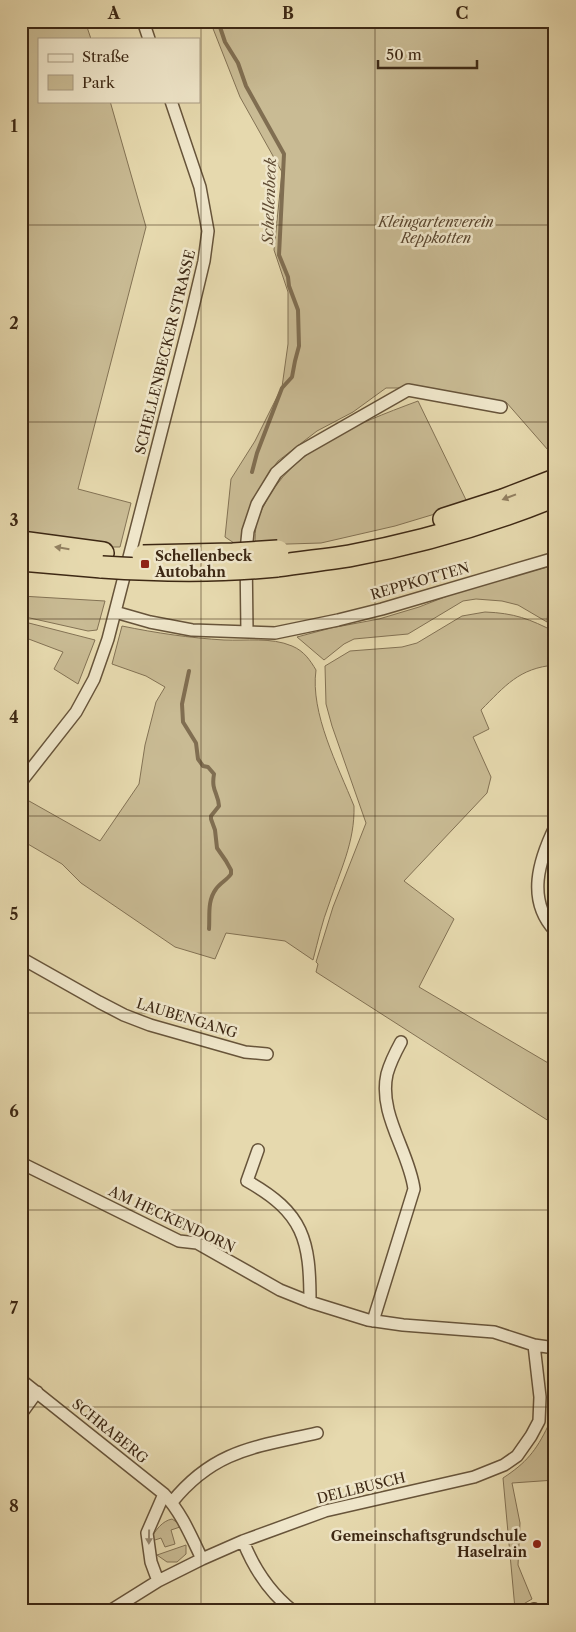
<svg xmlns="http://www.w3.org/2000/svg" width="576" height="1632" viewBox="0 0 576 1632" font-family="'Libre Caslon Text',serif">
<rect width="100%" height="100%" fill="#e6d9ae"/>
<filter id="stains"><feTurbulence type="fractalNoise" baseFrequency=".004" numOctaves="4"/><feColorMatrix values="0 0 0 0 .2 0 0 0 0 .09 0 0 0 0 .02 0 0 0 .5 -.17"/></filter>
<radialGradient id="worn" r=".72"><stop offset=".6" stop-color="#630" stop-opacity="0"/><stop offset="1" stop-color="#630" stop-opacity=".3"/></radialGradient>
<!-- green -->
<path fill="#c9bb94" stroke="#837254" d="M 21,21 L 85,21 L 91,39 L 39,39 L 39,101 L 110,101 L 146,227 L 78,489 L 131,503 L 120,547 L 101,547 L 21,539 Z
M 210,21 L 555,21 L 555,458 L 506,402 L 419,388 L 386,388 L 353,412 L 317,431 L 278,461 L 267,476 L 247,518 L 240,547 L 225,537 L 231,479 L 255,441 L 282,387 L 288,344 L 288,292 L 274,250 L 282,172 L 240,97 Z
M 418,401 L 468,504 L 395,526 L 321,543 L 255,545 C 255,538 255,529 257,522 C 280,452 354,425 418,401 Z
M 551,566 L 547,622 L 518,605 L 502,601 L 476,599 L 463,601 L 408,634 L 354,639 L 344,644 L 324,660 L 297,637 L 331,628 L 379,619 L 419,607 L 468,588 Z
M 21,596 L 105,601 L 97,630 L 88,631 L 21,616 Z
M 485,612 C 514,613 530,619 555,632 L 555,665 C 519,668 505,686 481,710 L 489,729 L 473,737 L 491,777 L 487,793 L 404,881 L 454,919 L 419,987 L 555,1067 L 555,1125 L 316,972 L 318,964 L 316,962 L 333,907 L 366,823 L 332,726 L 326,704 L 325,666 L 350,651 L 402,647 L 417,643 L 462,616 Z
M 21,621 L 95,640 L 78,684 L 54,669 L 63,652 L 26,638 L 21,645 Z
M 122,626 C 156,633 190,638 224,640 C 246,641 271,637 292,646 C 304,651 310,660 316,670 C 310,713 338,766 354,806 C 355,842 340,871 329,904 C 322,922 318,941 313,960 L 285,941 L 226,933 L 215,959 L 175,947 L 81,883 L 62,864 L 21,840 L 22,797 L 100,841 L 139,784 L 145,745 L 156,702 L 165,687 L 146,676 L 112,664 Z
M 548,1426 L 555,1427 L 555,1480 L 512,1483 L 520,1523 L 518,1565 L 532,1599 L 515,1609 L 503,1478 C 526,1463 536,1451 548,1426 Z
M 172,1519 L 178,1523 L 180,1527 L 171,1530 L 175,1544 L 165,1547 L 161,1538 L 152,1541 L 151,1538 C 156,1530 162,1521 172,1519 Z
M 186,1545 L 186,1554 L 177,1562 L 167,1562 L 157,1555 Z"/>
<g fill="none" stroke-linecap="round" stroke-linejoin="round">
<!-- stream -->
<path stroke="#806e51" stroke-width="4" d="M 218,21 L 225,42 L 238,63 L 246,86 L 284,154 L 279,255 L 288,277 L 289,286 L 298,310 L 299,346 L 295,361 L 292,377 L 282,388 L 257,453 L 252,472
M 189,671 L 182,704 L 183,722 L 196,743 L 198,759 L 203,766 L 208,767 L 214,774 C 211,791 218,792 219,806 L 211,816 L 211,819 L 215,830 L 217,848 L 226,861 L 231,870 L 231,874 C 227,880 220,883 216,889 C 207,901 210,916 209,929"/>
<!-- street casing -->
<g stroke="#67543a" stroke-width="14">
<path id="street" d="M 143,21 L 149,39
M 115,612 L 150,622 L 192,630 L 275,633 L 338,620 L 382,609 L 555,558
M 247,632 L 246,551 L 248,531 L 257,504 L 276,473 L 301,451 L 408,390 L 501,407
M 21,782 L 76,712 L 94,679 L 108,639 L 189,324 L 204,261 L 208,231 L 200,187 L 171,101
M 555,827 C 539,860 526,900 555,931
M 21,958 L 99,1002 L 124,1015 L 150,1025 L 245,1052 L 267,1054
M 258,1150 L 247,1181 C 304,1213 310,1240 310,1302
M 21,1163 L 179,1241 L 197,1243 L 280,1290 L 310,1302 L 368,1320 L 403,1325 L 494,1332 L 534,1345 L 555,1348
M 373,1321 L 414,1189 C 409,1151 378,1114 387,1074 C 390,1063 395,1053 401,1042
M 21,1380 L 164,1494 C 181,1512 191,1536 202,1559
M 21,1414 L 37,1392
M 172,1502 C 214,1450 255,1447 317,1433
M 243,1541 C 254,1569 269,1592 293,1611
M 158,1581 L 151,1562 L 147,1533 L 164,1494
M 110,1611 L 158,1581 L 202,1559 L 243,1541 L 325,1511 L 474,1477 L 504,1465 L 517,1456 L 531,1436 L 539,1421 L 540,1397 L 534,1345
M 530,1611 L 534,1609"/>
</g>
<!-- highway casing -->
<g stroke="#3d2814" stroke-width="24">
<path id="highway" d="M 444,519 L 503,500 L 555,480
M 21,542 L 103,553
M 21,560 L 102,567
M 277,566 C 301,562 325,560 349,556 C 419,543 489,523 555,496"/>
</g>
<!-- street -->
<use href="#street" stroke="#efe6ca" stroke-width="11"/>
<!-- highway -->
<use href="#highway" stroke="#e6d9ae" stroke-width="21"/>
<!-- highway-bridge casing -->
<g stroke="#3d2814" stroke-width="24" stroke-linecap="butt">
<path id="highway-bridge" d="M 143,556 L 233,554 L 278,551
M 102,567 C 161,571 218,572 277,566"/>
</g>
<!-- highway-bridge -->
<use href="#highway-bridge" stroke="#e6d9ae" stroke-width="21"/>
</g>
<!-- one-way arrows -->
<defs><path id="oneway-solid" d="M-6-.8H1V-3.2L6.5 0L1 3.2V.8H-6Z" transform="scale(1.25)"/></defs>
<g fill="#928061">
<use href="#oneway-solid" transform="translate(509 497) rotate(159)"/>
<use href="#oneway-solid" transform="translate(62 548) rotate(-171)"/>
</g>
<use fill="#96876f" href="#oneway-solid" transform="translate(149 1537) rotate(91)"/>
<!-- grid -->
<path fill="none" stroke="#3d2814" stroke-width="1" stroke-opacity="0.55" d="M 201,21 L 201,1611M 375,21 L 375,1611M 21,225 L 555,225M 21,422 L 555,422M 21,619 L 555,619M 21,816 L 555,816M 21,1013 L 555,1013M 21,1210 L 555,1210M 21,1407 L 555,1407"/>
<!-- markers -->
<g fill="#8f2418" stroke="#efe6ca" stroke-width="2">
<rect x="140" y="559" width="10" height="10" rx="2.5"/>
<circle cx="537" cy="1544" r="5"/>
</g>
<g text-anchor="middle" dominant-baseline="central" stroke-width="5" stroke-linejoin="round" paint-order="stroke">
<!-- park labels -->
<g font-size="14" font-style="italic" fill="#59452e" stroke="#efe6ca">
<text x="436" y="222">Kleingartenverein<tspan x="436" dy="16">Reppkotten</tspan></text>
</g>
<!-- street labels -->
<g font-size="14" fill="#3d2814" stroke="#efe6ca">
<text transform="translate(165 352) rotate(-76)">SCHELLENBECKER STRASSE</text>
<text transform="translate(420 581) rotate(-16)">REPPKOTTEN</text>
<text transform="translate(187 1018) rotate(17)">LAUBENGANG</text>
<text transform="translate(172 1219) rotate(25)">AM HECKENDORN</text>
<text transform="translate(110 1431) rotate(39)">SCHRABERG</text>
<text transform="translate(361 1488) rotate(-14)">DELLBUSCH</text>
</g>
<!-- poi labels -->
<g font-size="14" font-weight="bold" fill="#3d2814" stroke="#efe6ca" text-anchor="start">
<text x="155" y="556">Schellenbeck<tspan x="155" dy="16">Autobahn</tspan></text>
<text x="527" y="1536" text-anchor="end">Gemeinschaftsgrundschule<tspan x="527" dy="16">Haselrain</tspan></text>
</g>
<!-- water labels -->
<g font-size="15" font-style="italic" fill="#5f4b33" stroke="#efe6ca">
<text transform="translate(269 201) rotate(-88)">Schellenbeck</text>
</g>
</g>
<!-- margin -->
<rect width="576" height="1632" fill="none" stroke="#e6d9ae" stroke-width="55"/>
<!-- legend -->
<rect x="38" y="38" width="162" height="65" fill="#efe6ca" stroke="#a89a81"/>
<rect x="48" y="54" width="25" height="8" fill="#efe6ca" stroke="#a89a81"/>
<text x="82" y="62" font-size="15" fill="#3d2814">Straße</text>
<rect x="48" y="75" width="25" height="15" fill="#c9bb94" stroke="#a89a81"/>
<text x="82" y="88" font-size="15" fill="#3d2814">Park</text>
<!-- scale -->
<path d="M378 60v8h99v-8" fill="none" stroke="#3d2814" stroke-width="2.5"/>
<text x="386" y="60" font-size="15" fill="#3d2814" stroke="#efe6ca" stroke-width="4" paint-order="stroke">50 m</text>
<rect x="28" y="28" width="520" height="1576" fill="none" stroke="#3d2814" stroke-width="2"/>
<g font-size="16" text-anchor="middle" font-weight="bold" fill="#3d2814">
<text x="114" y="19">A</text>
<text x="288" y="19">B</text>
<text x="462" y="19">C</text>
<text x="14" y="132">1</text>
<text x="14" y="329">2</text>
<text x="14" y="526">3</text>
<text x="14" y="723">4</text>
<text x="14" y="920">5</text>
<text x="14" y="1117">6</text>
<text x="14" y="1314">7</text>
<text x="14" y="1512">8</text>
</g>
<rect width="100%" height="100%" filter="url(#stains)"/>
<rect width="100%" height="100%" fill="url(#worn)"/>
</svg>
